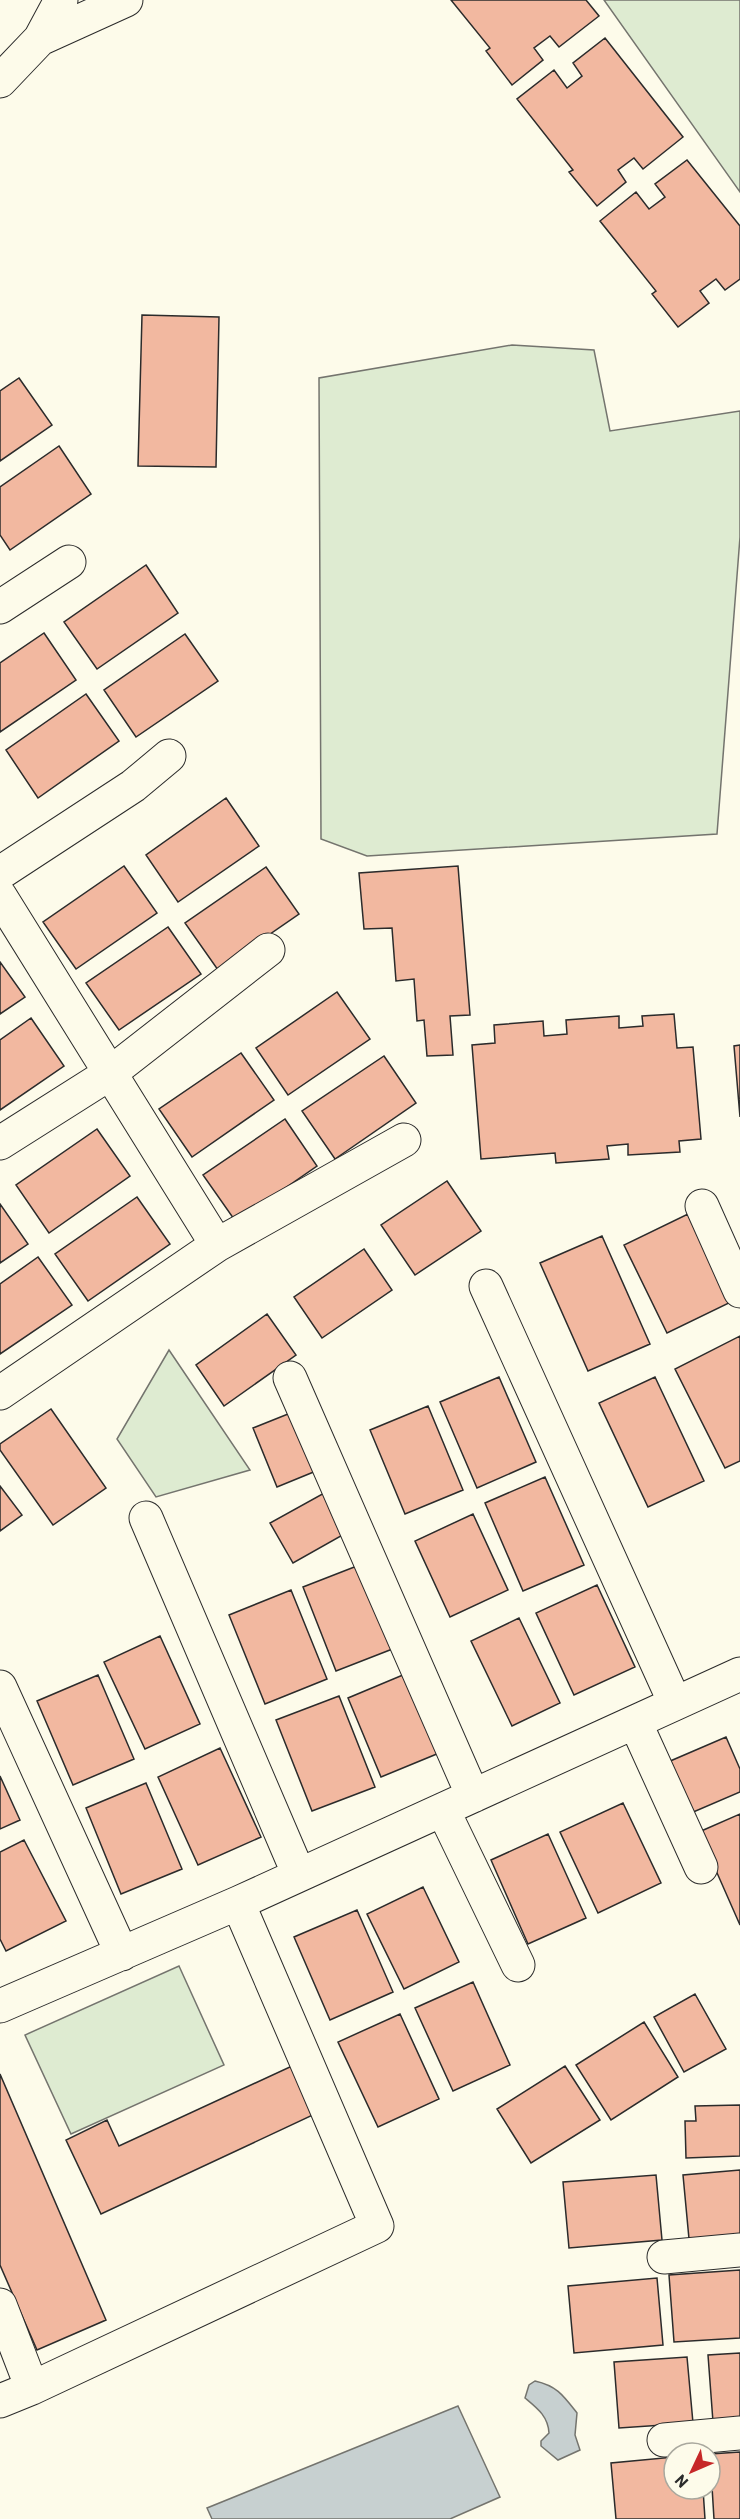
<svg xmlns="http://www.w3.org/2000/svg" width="740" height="2519" viewBox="0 0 740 2519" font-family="Barlow,sans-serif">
<rect width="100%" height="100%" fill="#fdfbea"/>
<!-- green -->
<path fill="#deebd1" stroke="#74746e" stroke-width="1.5" d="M 604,0 L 740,0 L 740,192 Z
M 512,345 L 594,350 L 610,431 L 740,411 L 740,537 L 717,834 L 367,856 L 321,839 L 319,378 Z
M 169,1350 L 250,1470 L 156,1497 L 117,1439 Z
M 179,1966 L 224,2065 L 71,2134 L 25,2035 Z"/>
<!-- water -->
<path fill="#c7d0d0" stroke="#74746e" stroke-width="1.5" d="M 535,2381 C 557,2386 563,2395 577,2413 L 575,2435 L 580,2450 L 558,2460 L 541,2446 L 541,2441 L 549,2433 C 548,2416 537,2408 525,2398 L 529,2385 Z
M 458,2406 L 500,2497 L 450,2519 L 212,2519 L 207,2508 Z"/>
<!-- building -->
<path fill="#f2b8a0" stroke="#2b2b2b" stroke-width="1.5" d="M 451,0 L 586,0 L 599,16 L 559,47 L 550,36 L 534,48 L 543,60 L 512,85 L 486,51 L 490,48 Z
M 605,38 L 683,137 L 643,169 L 634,158 L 618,170 L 626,182 L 597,206 L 569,172 L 573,170 L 517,99 L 554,70 L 567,88 L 582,76 L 573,63 Z
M 687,160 L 740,226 L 740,279 L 725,290 L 716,279 L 700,291 L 709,303 L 678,327 L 652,294 L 656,291 L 600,221 L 636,192 L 649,209 L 665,197 L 655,184 Z
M 142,315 L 219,317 L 216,467 L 138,466 Z
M 19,378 L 52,425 L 0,461 L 0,391 Z
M 59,446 L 91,494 L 10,550 L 0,535 L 0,487 Z
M 146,565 L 178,613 L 97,669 L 64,622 Z
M 44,633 L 76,680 L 0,732 L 0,663 Z
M 185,634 L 218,681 L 136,737 L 104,690 Z
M 86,694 L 119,741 L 38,798 L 6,750 Z
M 226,798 L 259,846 L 178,902 L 146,855 Z
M 124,866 L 157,913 L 76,969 L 43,922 Z
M 458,866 L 470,1015 L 450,1016 L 453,1055 L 427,1056 L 424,1020 L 417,1021 L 414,979 L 396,981 L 392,928 L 364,929 L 359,873 Z
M 266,867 L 299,914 L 218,970 L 185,923 Z
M 168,927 L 201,974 L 119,1030 L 86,983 Z
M 0,962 L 25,997 L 0,1014 Z
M 337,992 L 370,1039 L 288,1095 L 256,1048 Z
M 674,1014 L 677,1048 L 693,1047 L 701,1139 L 679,1141 L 680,1152 L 628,1155 L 628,1144 L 607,1146 L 609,1159 L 556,1163 L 555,1153 L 481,1159 L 472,1045 L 495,1043 L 494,1025 L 543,1021 L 544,1036 L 567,1034 L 566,1020 L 619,1016 L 619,1028 L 643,1026 L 642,1016 Z
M 31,1018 L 64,1066 L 0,1110 L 0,1040 Z
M 740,1045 L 740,1117 L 734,1046 Z
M 241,1053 L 274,1100 L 192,1157 L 159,1109 Z
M 384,1056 L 416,1103 L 335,1159 L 302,1111 Z
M 285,1119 L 317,1166 L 236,1222 L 203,1175 Z
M 97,1129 L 130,1176 L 49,1233 L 16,1185 Z
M 447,1181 L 481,1231 L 415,1275 L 381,1225 Z
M 137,1197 L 170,1244 L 88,1301 L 55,1254 Z
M 0,1204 L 28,1244 L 0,1263 Z
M 688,1214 L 731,1302 L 667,1333 L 624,1245 Z
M 602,1236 L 650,1344 L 588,1371 L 540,1263 Z
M 364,1249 L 392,1290 L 322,1338 L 294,1297 Z
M 38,1257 L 72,1305 L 0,1354 L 0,1284 Z
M 267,1314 L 296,1355 L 224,1406 L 196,1365 Z
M 740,1336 L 740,1461 L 725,1468 L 675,1369 Z
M 499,1377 L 536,1462 L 477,1488 L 440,1402 Z
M 655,1377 L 704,1481 L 648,1507 L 599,1403 Z
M 428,1406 L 463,1490 L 405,1514 L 370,1430 Z
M 51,1409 L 106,1488 L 53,1525 L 0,1450 L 0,1444 Z
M 293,1412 L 316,1471 L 277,1487 L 253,1428 Z
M 545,1477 L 584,1565 L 523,1591 L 485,1503 Z
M 0,1486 L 22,1515 L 0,1531 Z
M 326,1492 L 348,1532 L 293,1563 L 270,1523 Z
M 473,1514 L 508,1590 L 450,1617 L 415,1541 Z
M 362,1564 L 395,1648 L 336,1671 L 303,1587 Z
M 597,1585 L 635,1667 L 574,1695 L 536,1613 Z
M 291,1590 L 327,1679 L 265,1704 L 229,1615 Z
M 519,1618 L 560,1703 L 512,1726 L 471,1641 Z
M 160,1636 L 200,1724 L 145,1749 L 104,1662 Z
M 410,1672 L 444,1751 L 381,1777 L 348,1698 Z
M 98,1675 L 134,1759 L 73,1785 L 37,1701 Z
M 339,1696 L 375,1787 L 312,1811 L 276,1720 Z
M 726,1737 L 740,1769 L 740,1792 L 691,1813 L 668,1762 Z
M 220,1748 L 261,1837 L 198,1865 L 158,1777 Z
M 0,1776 L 20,1820 L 0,1829 Z
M 146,1783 L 182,1869 L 121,1894 L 86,1808 Z
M 623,1803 L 661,1883 L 598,1913 L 560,1832 Z
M 740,1814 L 740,1925 L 699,1832 Z
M 548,1834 L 586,1918 L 528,1944 L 491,1860 Z
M 24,1840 L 66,1921 L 6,1951 L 0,1939 L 0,1852 Z
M 423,1887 L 459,1962 L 404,1989 L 367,1914 Z
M 357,1910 L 393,1992 L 330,2020 L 294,1937 Z
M 473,1982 L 510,2065 L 453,2091 L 415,2008 Z
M 695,1994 L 726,2049 L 684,2072 L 654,2017 Z
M 400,2014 L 439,2099 L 378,2127 L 338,2042 Z
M 644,2022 L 678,2077 L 611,2120 L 576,2065 Z
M 292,2066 L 315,2114 L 101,2214 L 66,2140 L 107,2120 L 119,2146 Z
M 565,2066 L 600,2120 L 531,2163 L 497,2109 Z
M 0,2074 L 106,2320 L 37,2350 L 0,2265 Z
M 740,2105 L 740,2156 L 686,2158 L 685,2121 L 696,2121 L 695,2106 Z
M 740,2170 L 740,2235 L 689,2239 L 683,2175 Z
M 656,2175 L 662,2240 L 569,2248 L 563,2182 Z
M 740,2270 L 740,2338 L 674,2342 L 669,2275 Z
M 657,2278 L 663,2345 L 574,2353 L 568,2286 Z
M 740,2353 L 740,2420 L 713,2422 L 708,2355 Z
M 687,2357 L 693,2423 L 619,2428 L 614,2362 Z
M 740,2452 L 740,2519 L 714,2519 L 710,2454 Z
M 674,2457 L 674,2489 L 703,2489 L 705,2519 L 616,2519 L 611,2463 Z"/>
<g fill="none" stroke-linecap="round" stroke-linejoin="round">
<!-- minor casing -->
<g stroke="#2b2b2b" stroke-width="35">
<path id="minor" d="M 40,39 L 61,0
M 0,81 L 40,39 L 126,0
M 0,607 L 69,562
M 0,873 L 133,786 L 169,756
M 0,896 L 217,1245
M 0,1143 L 109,1074 L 268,950
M 702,1206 L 740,1291
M 486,1286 L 675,1703
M 290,1378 L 473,1796
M 0,1393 L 217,1245 L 404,1140
M 146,1518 L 299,1875
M 0,1687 L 122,1954
M 635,1722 L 701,1867
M 443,1810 L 518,1965
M 0,2006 L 238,1903 L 740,1674
M 664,2257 L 740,2250
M 0,2305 L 32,2388
M 0,2401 L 32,2388 L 377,2226 L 238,1903
M 664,2440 L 740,2433"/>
</g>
<!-- minor -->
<use href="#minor" stroke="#fdfbea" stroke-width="33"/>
</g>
<!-- north arrow -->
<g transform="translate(692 2471) rotate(226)"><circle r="28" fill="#fdfbea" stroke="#a9a89e" stroke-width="1.5"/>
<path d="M0-4.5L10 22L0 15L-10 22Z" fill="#c62828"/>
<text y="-9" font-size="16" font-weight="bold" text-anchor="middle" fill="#2b2b2b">N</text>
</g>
</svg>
